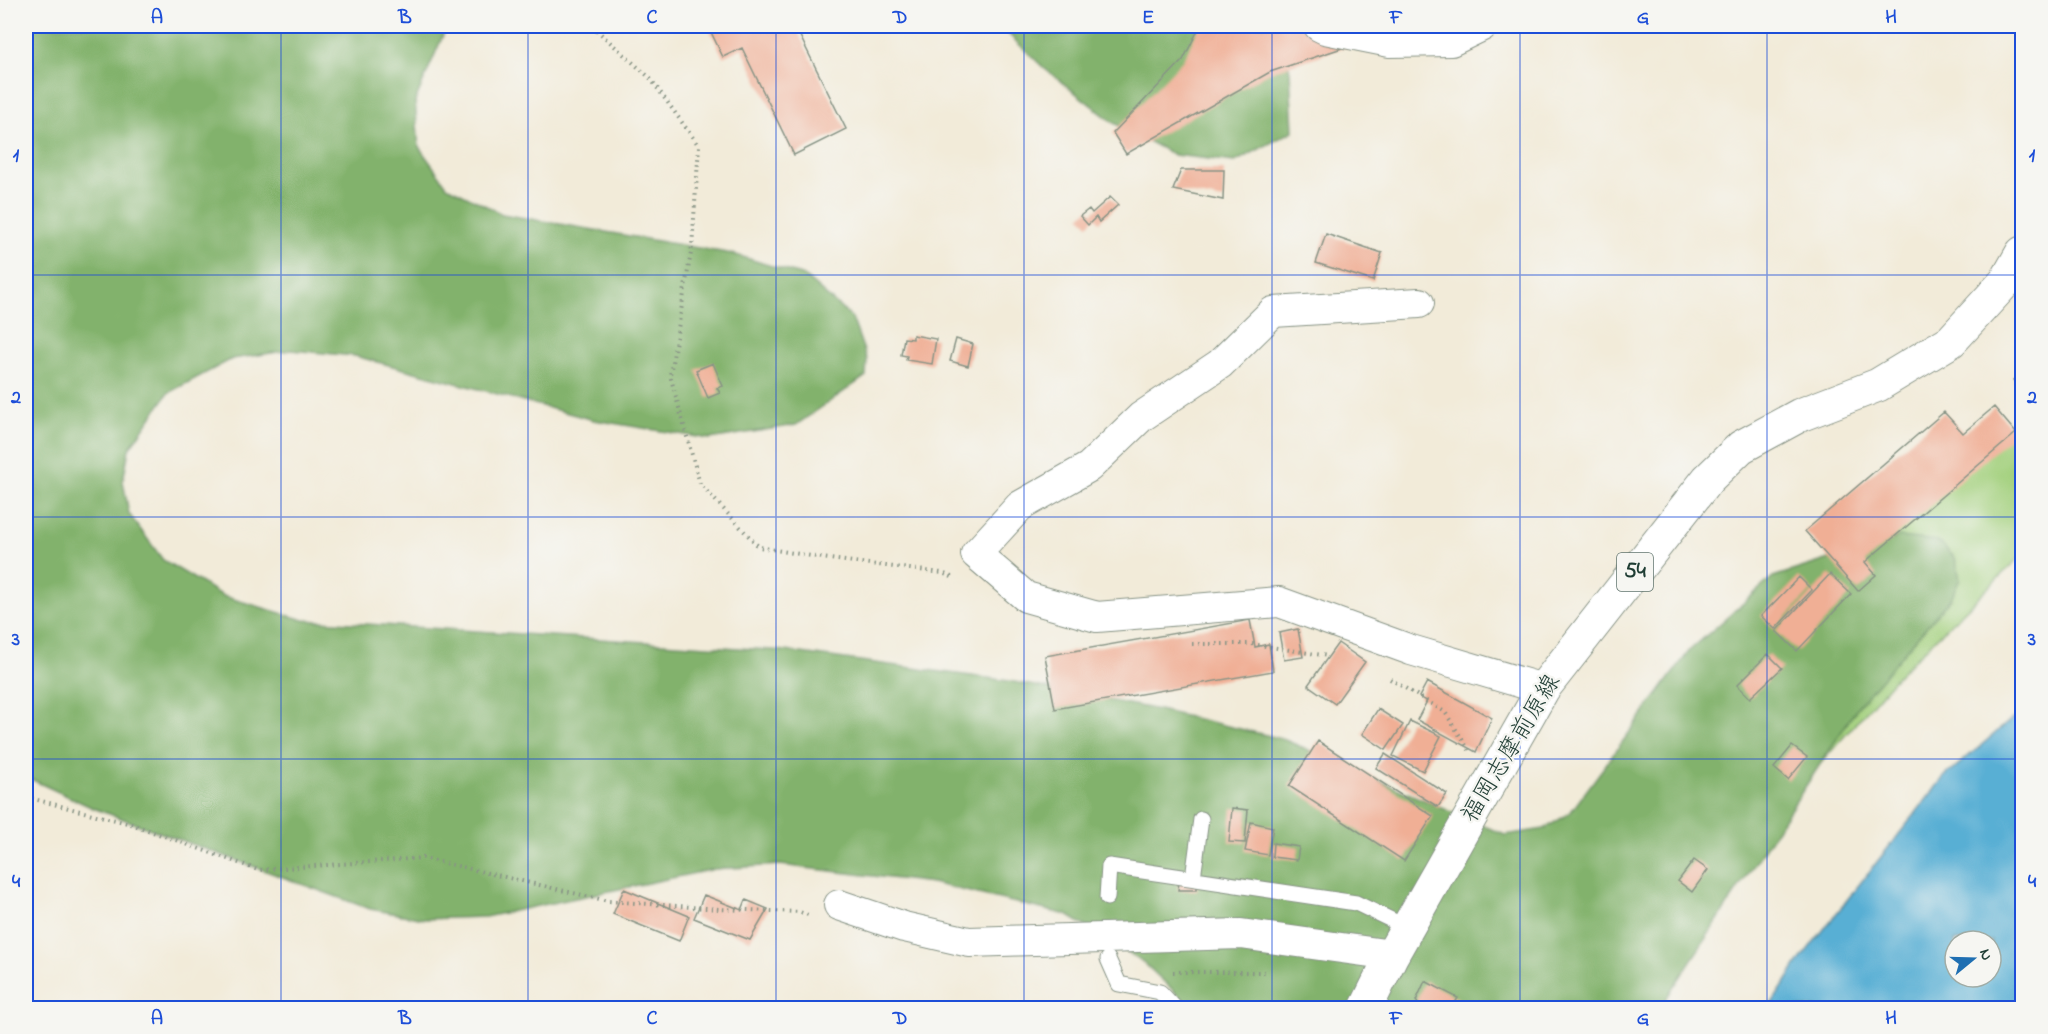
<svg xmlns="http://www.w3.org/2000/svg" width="2048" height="1034" viewBox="0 0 2048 1034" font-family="'Indie Flower','Klee One',sans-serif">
<rect width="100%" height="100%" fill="#f6f6f2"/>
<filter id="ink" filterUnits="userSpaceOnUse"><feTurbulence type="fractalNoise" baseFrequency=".0167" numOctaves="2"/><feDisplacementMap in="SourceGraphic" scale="12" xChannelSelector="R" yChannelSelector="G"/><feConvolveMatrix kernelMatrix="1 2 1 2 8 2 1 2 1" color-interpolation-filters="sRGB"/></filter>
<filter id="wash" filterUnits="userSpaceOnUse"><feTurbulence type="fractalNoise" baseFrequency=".008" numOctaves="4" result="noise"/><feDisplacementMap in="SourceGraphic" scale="24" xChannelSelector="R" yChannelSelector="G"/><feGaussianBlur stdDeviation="1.35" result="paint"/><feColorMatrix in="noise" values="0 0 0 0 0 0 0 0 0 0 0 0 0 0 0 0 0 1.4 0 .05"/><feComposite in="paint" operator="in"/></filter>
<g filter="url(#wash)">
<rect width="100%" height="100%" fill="#f2ebd9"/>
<!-- green -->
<path fill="#a3d07d" stroke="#618658" stroke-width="1.5" d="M 2022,420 L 2022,555 L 1899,674 L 1749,845 L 1510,1008 L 1840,583 Z"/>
<!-- forest -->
<path fill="#82b26c" stroke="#507850" stroke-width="1.5" d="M 26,26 L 447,26 L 415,101 L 419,147 L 447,186 L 502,214 L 733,254 L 804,276 L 852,318 L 867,359 L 866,376 L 796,425 L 710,439 L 594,420 L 355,356 L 291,350 L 232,359 L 168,393 L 129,449 L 123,481 L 129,514 L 163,560 L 223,596 L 304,620 L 786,651 L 1009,681 L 1159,710 L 1283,739 L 1505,835 L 1544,829 L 1570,813 L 1690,650 L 1773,577 L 1899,537 L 1938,541 L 1955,558 L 1960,579 L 1951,598 L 1859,705 L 1660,1008 L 1192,1008 L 1143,962 L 1067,915 L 932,883 L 780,865 L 715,869 L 485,917 L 424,919 L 370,909 L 93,808 L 26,777 Z
M 1000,26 L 1279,26 L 1290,71 L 1293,131 L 1235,162 L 1174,155 L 1114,123 L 1045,69 Z"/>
<!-- water -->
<path fill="#58afd4" stroke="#3c7684" stroke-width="1.5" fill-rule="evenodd" d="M 2022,716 L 2022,1008 L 1769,1008 L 1802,957 L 1944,777 L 2012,719 ZM 1955,941 L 1991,941 L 1991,977 L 1955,977 Z"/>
<g id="blocks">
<!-- building -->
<path fill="#f0af95" d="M 708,26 L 795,26 L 846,129 L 794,155 L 742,48 L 723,57 Z
M 1200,26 L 1316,26 L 1348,46 L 1270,72 L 1126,154 L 1113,133 L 1183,60 Z
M 1181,170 L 1224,170 L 1223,200 L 1173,190 Z
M 1110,197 L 1118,205 L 1099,222 L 1096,217 L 1088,225 L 1080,216 L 1089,209 L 1092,213 Z
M 1326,234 L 1382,253 L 1373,281 L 1316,263 Z
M 913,335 L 936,339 L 932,364 L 906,360 L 907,356 L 901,355 L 904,338 L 913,339 Z
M 956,339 L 973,344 L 968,366 L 950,361 Z
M 713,363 L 723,386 L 717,388 L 720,393 L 708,398 L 696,370 Z
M 2022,373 L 2022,392 L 2013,380 Z
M 1994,407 L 2016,433 L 1865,562 L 1876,575 L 1858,591 L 1805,531 L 1944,412 L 1963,433 Z
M 1830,574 L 1851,594 L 1797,651 L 1776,631 Z
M 1799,577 L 1812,590 L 1775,629 L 1761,616 Z
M 1250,620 L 1255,647 L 1269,644 L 1273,671 L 1055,709 L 1045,656 Z
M 1298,629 L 1303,657 L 1284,660 L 1279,633 Z
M 1338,643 L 1365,662 L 1335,704 L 1308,685 Z
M 1768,654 L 1782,668 L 1750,698 L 1737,685 Z
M 1427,682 L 1492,718 L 1476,752 L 1417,720 L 1427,701 L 1419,697 Z
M 1378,709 L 1403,725 L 1386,750 L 1362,734 Z
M 1410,721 L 1441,736 L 1423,771 L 1393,756 Z
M 1318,741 L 1433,816 L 1404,861 L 1289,786 Z
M 1792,746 L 1807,757 L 1788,780 L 1774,768 Z
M 1385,754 L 1447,794 L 1438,807 L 1376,768 Z
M 1232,808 L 1248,810 L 1245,843 L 1229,842 Z
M 1251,822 L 1273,827 L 1268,855 L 1245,851 Z
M 1273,843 L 1299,847 L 1297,860 L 1272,857 Z
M 1694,860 L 1708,870 L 1692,892 L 1678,881 Z
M 1179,881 L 1197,881 L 1197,890 L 1178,890 Z
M 624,889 L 689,916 L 679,941 L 613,914 Z
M 704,895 L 742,910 L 746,900 L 768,909 L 750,940 L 694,918 Z
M 1425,981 L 1458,998 L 1452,1008 L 1417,1008 L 1419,1005 L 1416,1001 Z"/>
</g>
</g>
<g filter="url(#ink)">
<use href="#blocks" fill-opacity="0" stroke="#889486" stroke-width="1.5"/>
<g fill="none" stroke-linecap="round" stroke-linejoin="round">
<!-- service casing -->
<g stroke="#889486" stroke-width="17">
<path id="service" d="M 1193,878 L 1201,819
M 1107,898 L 1109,866 L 1356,903 L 1408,928
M 1108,959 L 1119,984 L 1160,992 L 1175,1008"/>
</g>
<!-- minor casing -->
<g stroke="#889486" stroke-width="32">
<path id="minor" d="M 1319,26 L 1325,29 L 1390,42 L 1451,41 L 1482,26
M 1419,303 L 1273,312 L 1220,364 L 1141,417 L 1089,467 L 1020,506 L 976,554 L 1026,597 L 1097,617 L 1279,602 L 1411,650 L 1543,689
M 839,905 L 904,927 L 969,942 L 1241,934 L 1392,955"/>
</g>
<!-- primary casing -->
<g stroke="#889486" stroke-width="35">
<path id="primary" d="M 1366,1008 L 1392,955 L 1543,689 L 1708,479 L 1741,447 L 1800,415 L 1878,385 L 1951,341 L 2006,281 L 2022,253"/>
</g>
<!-- path -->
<path stroke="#889486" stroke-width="4" stroke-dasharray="1.5 4.5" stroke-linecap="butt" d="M 592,26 L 650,78 L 699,146 L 692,247 L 670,375 L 700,484 L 759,547 L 822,558 L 942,573 L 954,578
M 1192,644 L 1252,644 L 1328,656
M 1390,679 L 1445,712 L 1469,750
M 26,797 L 131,824 L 258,870 L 423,858 L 608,901 L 719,909 L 800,912 L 808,915
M 1173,972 L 1268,972"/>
<!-- service -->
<use href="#service" stroke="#fff" stroke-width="15"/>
<!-- minor -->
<use href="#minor" stroke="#fff" stroke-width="30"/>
<!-- primary -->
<use href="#primary" stroke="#fff" stroke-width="33"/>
</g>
</g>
<!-- grid -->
<path fill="none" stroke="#1d4ed8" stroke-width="1.5" stroke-opacity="0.55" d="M 281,26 L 281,1008M 528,26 L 528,1008M 776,26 L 776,1008M 1024,26 L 1024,1008M 1272,26 L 1272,1008M 1520,26 L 1520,1008M 1767,26 L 1767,1008M 26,275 L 2022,275M 26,517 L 2022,517M 26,759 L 2022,759"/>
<g text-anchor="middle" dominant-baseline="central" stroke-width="5" stroke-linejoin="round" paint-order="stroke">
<!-- shield labels -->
<rect fill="#f6f6f2" stroke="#60746d" stroke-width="1.5" x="1617" y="553" width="36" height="38" rx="4.5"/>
<g font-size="22" font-weight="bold" fill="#1f3d34">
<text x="1635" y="572">54</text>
</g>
<!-- street labels -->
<g font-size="24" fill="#1f3d34" stroke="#f6f6f2">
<text transform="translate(1512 749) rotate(-59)">福岡志摩前原線</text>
</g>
</g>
<!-- margin -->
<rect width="2048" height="1034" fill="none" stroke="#f6f6f2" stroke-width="66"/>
<!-- north arrow -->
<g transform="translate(1973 959) rotate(71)"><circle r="28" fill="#f6f6f2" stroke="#a0aca6" stroke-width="1.5"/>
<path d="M0-4.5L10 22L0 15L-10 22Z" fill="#1f6fb2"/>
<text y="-9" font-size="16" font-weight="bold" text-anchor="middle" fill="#1f3d34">N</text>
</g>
<rect x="33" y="33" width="1982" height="968" fill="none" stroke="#1d4ed8" stroke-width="2"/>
<g font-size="20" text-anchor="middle" font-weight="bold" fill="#1d4ed8">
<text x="157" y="23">A</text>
<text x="405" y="23">B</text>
<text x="652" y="23">C</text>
<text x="900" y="23">D</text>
<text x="1148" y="23">E</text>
<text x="1396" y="23">F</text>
<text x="1643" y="23">G</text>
<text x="1891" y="23">H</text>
<text x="16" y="161">1</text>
<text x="2032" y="161">1</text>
<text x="16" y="403">2</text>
<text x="2032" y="403">2</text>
<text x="16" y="645">3</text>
<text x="2032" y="645">3</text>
<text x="16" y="887">4</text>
<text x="2032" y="887">4</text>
<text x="157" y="1024">A</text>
<text x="405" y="1024">B</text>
<text x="652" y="1024">C</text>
<text x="900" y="1024">D</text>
<text x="1148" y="1024">E</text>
<text x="1396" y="1024">F</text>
<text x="1643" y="1024">G</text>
<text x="1891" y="1024">H</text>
</g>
</svg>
